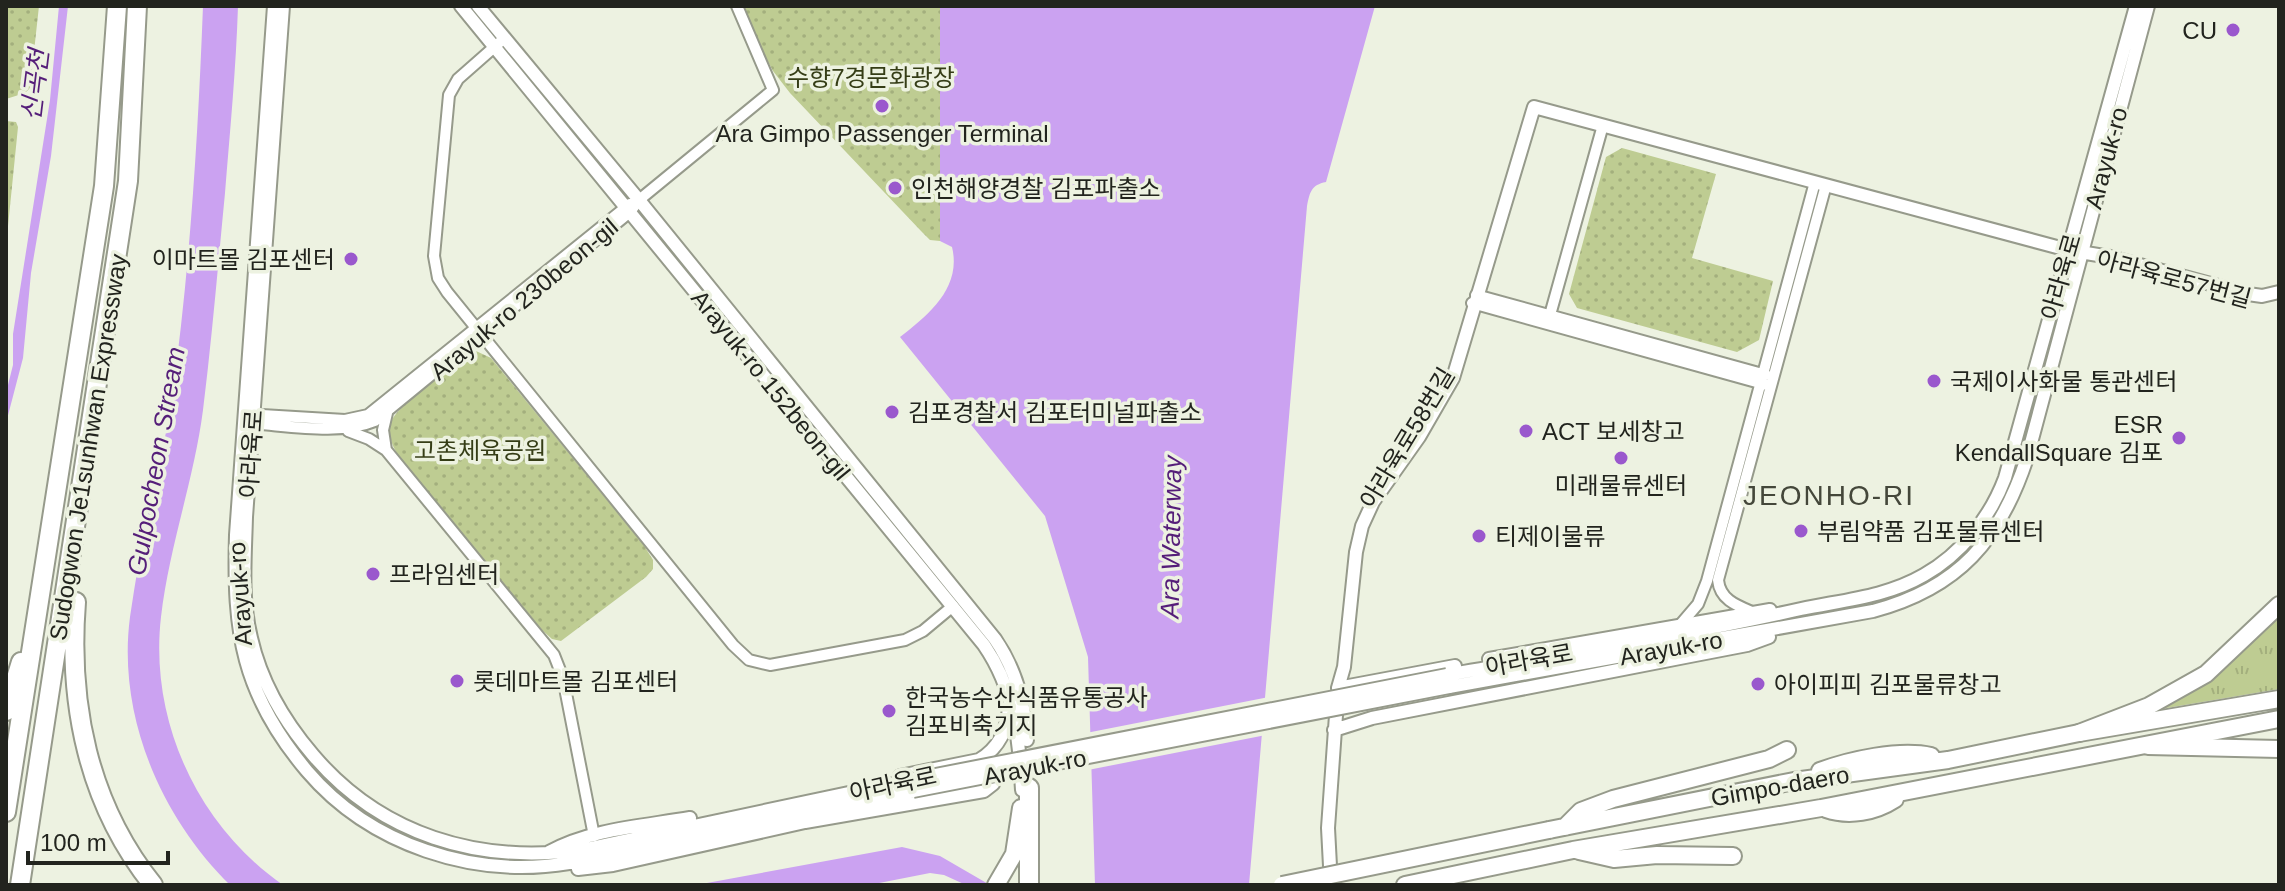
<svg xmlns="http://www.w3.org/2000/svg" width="2285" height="891" viewBox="0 0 2285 891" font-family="Arial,'Noto Sans KR',sans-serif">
<defs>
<pattern id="grass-tufts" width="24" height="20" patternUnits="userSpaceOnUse" patternTransform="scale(2)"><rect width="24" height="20" fill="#becc92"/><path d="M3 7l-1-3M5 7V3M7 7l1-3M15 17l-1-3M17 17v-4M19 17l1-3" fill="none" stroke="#a3af7d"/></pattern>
<pattern id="park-dots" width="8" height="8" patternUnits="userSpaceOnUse" patternTransform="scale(2)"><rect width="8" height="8" fill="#becc92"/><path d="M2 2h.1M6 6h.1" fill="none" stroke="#a3af7d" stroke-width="1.8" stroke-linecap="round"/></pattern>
</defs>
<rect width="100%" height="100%" fill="#edf2e1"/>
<!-- grass -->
<path fill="url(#grass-tufts)" d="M 2279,615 L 2279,689 L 2149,711 C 2205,684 2236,661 2279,615 Z"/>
<!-- park -->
<path fill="url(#park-dots)" d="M 6,6 L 39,6 L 30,88 L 25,93 L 6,99 Z
M 744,6 L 940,6 L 940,241 L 930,240 L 921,231 L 790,93 L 773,71 L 757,41 Z
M 6,121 L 16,122 L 18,127 L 6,246 Z
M 1622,148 L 1716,174 L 1692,258 L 1773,281 L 1759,340 L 1737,352 L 1577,308 L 1569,294 L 1606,157 Z
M 476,351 L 491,358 L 643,544 L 653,560 L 653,569 L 646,577 L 561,641 L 552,639 L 542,630 L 398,455 C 391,444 386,430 393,418 C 401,404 452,368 467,355 Z"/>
<!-- water -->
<path fill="#cba2f1" d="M 59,6 L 68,6 L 51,156 L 31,273 L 23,358 L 6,423 L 6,393 L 13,365 L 13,334 L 50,100 Z
M 203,6 L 238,6 C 236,69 230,131 225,193 C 218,265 212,338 203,410 C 194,480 169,547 161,617 C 149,721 198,826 283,885 L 230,885 C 161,817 117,716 130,617 C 137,569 146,521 156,474 C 162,449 169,424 172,398 C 190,268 198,137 203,6 Z
M 940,6 L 1375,6 L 1326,182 C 1311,185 1310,192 1307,206 L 1249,885 L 1095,885 L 1088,657 L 1045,516 L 900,337 C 928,315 962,288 952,247 L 940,241 Z
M 902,847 L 940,856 L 990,885 L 966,885 L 944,875 L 930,873 L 869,885 L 696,885 Z"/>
<!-- pier -->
<path fill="#edf2e1" d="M 1269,697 L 1266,735 L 1088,770 L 1086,733 Z"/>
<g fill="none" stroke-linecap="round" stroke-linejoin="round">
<!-- minor casing -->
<g stroke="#969a8b" stroke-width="14">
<path id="minor" d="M 500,42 L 458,79 L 449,95 L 434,256 L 438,278 L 447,292 L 733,645 L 749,660 L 770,665 L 905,640 L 923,631 L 953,606
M 1476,295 L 1766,375
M 1472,303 L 1767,385
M 1550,315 L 1603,125
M 246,414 L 345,420 L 368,415 L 630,204
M 246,423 C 285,425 339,436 375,421 L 630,212 L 639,200 L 773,90 L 737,6
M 348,431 L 369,439 L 386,450 L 554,655 L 563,678 L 594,836
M 386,450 L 383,430 L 387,413
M 1752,612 C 1735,605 1720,599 1718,580 L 1826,185
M 1680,625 L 1698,604 L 1707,581 L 1815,182"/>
</g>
<!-- tertiary casing -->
<g stroke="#969a8b" stroke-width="16">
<path id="tertiary" d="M 274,6 L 236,535 C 233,632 242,694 307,771 C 370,845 474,879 569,863 C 613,856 656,845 700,836 C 771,821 842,806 913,791
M 283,6 L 246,517 C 245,557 241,598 251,638 C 261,682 283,720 313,755 C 381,835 478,864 581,850 L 910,780
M 461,6 L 984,645 C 1015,690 1019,737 1022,790
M 478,6 L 639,200 L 995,639 C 1015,668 1025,704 1027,740
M 1489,659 L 1770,610
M 1447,675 C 1565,654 1684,635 1801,609 C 1844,600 1886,597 1924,575 C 1961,554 1990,518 2005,478 L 2136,6
M 1449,687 L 1873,611 C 1959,588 2000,540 2027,458 L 2148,6
M 1338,688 L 1344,667 L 1356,552 L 1362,526 L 1373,502 L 1419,437 L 1453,378 L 1534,107 L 2068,250 L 2110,257 L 2248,294 L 2262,296 L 2279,292
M 1338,688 L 1455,666
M 1334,730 L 1372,718 L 1690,656 L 1747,645 L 1769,637
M 900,776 L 979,760 C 999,748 1008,728 1009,706
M 549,852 C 590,829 644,826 690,818
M 578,869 L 613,865 L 805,822 L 984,791 L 993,784 L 992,768
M 1331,885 L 1328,828 L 1337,701"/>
</g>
<!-- primary casing -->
<g stroke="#969a8b" stroke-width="20">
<path id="primary" d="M 1820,771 C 1850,760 1899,749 1931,756
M 1826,809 C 1849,817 1875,812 1895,799
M 1565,827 L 1581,811 L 1613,799 L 1769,759 L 1787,750
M 1549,830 L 1794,781 L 1948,760 L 2079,733 L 2279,699
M 1579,851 L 1614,859 L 1657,855 L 1733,856
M 996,885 L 1014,854 L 1021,808
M 1405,885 L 1573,850 L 1821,808 L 2279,719"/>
</g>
<!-- trunk casing -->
<g stroke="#969a8b" stroke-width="20">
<path id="trunk" d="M 2079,733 L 2149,706 L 2206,674 L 2279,605
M 2148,746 L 2279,749"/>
</g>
<!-- motorway casing -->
<g stroke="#969a8b" stroke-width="22">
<path id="motorway" d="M 76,602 C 68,704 88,804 153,885
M 6,711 L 21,662
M 1029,788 L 1029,885
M 6,812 L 104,186 L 117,6
M 20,885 L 128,181 L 137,6"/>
</g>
<!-- minor -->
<use href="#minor" stroke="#fff" stroke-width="10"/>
<!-- tertiary -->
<use href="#tertiary" stroke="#fff" stroke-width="12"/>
<!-- primary -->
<use href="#primary" stroke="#fff" stroke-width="16"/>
<!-- trunk -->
<use href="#trunk" stroke="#fff" stroke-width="16"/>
<!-- motorway -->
<use href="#motorway" stroke="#fff" stroke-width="18"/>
<!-- tertiary-bridge casing -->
<g stroke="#969a8b" stroke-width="16" stroke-linecap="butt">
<path id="tertiary-bridge" d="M 910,780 L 1447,675
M 913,791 L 1449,687"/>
</g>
<!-- primary-bridge casing -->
<g stroke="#969a8b" stroke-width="20" stroke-linecap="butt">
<path id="primary-bridge" d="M 1282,885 L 1549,830"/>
</g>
<!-- tertiary-bridge -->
<use href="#tertiary-bridge" stroke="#fff" stroke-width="12"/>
<!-- primary-bridge -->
<use href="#primary-bridge" stroke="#fff" stroke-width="16"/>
</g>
<!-- markers -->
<g fill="#9a58cd" stroke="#edf2e1" stroke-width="3">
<circle cx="2233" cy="30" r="8"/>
<circle cx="882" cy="106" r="8"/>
<circle cx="895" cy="188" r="8"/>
<circle cx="351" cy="259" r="8"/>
<circle cx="1934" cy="381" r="8"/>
<circle cx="892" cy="412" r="8"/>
<circle cx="1526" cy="431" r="8"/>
<circle cx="2179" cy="438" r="8"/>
<circle cx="1621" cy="458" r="8"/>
<circle cx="1801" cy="531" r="8"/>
<circle cx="1479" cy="536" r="8"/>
<circle cx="373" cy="574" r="8"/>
<circle cx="457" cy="681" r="8"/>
<circle cx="1758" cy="684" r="8"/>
<circle cx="889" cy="711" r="8"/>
</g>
<g text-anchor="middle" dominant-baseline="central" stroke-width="7" stroke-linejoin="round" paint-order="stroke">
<!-- poi labels -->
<g font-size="24" fill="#22241e" stroke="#edf2e1" text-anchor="start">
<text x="2217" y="30" text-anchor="end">CU</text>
<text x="882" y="133" text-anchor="middle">Ara Gimpo Passenger Terminal</text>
<text x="911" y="188">인천해양경찰 김포파출소</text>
<text x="335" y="259" text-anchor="end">이마트몰 김포센터</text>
<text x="1950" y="381">국제이사화물 통관센터</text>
<text x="908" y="412">김포경찰서 김포터미널파출소</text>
<text x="2163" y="424" text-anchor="end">ESR<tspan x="2163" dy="28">KendallSquare 김포</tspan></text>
<text x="1542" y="431">ACT 보세창고</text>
<text x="1621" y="485" text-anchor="middle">미래물류센터</text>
<text x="1817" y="531">부림약품 김포물류센터</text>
<text x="1495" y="536">티제이물류</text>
<text x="389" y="574">프라임센터</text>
<text x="473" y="681">롯데마트몰 김포센터</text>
<text x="1774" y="684">아이피피 김포물류창고</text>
<text x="905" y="697">한국농수산식품유통공사<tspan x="905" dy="28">김포비축기지</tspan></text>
</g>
<!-- park labels -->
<g font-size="24" fill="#353d16" stroke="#edf2e1">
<text x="871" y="77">수향7경문화광장</text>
<text x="480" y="450">고촌체육공원</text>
</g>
<!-- street labels -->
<g font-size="24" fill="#22241e" stroke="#edf2e1">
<text transform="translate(2106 158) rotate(-75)">Arayuk-ro</text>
<text transform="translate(2061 277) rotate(-74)">아라육로</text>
<text transform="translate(2174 279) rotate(15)">아라육로57번길</text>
<text transform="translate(524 299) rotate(-40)">Arayuk-ro 230beon-gil</text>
<text transform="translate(771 385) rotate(51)">Arayuk-ro 152beon-gil</text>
<text transform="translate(1407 438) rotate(-59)">아라육로58번길</text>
<text transform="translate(88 447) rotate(-81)">Sudogwon Je1sunhwan Expressway</text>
<text transform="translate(251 454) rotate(-86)">아라육로</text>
<text transform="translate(240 594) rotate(-94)">Arayuk-ro</text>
<text transform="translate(1671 648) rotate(-10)">Arayuk-ro</text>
<text transform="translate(1529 660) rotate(-10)">아라육로</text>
<text transform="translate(1035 767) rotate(-11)">Arayuk-ro</text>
<text transform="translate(893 784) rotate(-12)">아라육로</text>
<text transform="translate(1780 786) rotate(-10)">Gimpo-daero</text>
</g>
<!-- water labels -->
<g font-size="26" font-style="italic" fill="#551e79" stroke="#edf2e1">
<text transform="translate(35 85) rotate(-83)">신곡천</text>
<text transform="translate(156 461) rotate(-80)">Gulpocheon Stream</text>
<text transform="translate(1171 537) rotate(-89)">Ara Waterway</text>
</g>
<!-- quarter labels -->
<g font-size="28" letter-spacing="2" fill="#44473a" stroke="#edf2e1">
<text x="1829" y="495">JEONHO-RI</text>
</g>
</g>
<!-- border -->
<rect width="2285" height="891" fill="none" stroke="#22241e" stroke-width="16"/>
<!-- scale -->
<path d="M28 851v12h140v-12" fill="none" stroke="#22241e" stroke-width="4"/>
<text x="40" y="851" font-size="24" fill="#22241e" stroke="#edf2e1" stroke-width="6" paint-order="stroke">100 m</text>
</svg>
